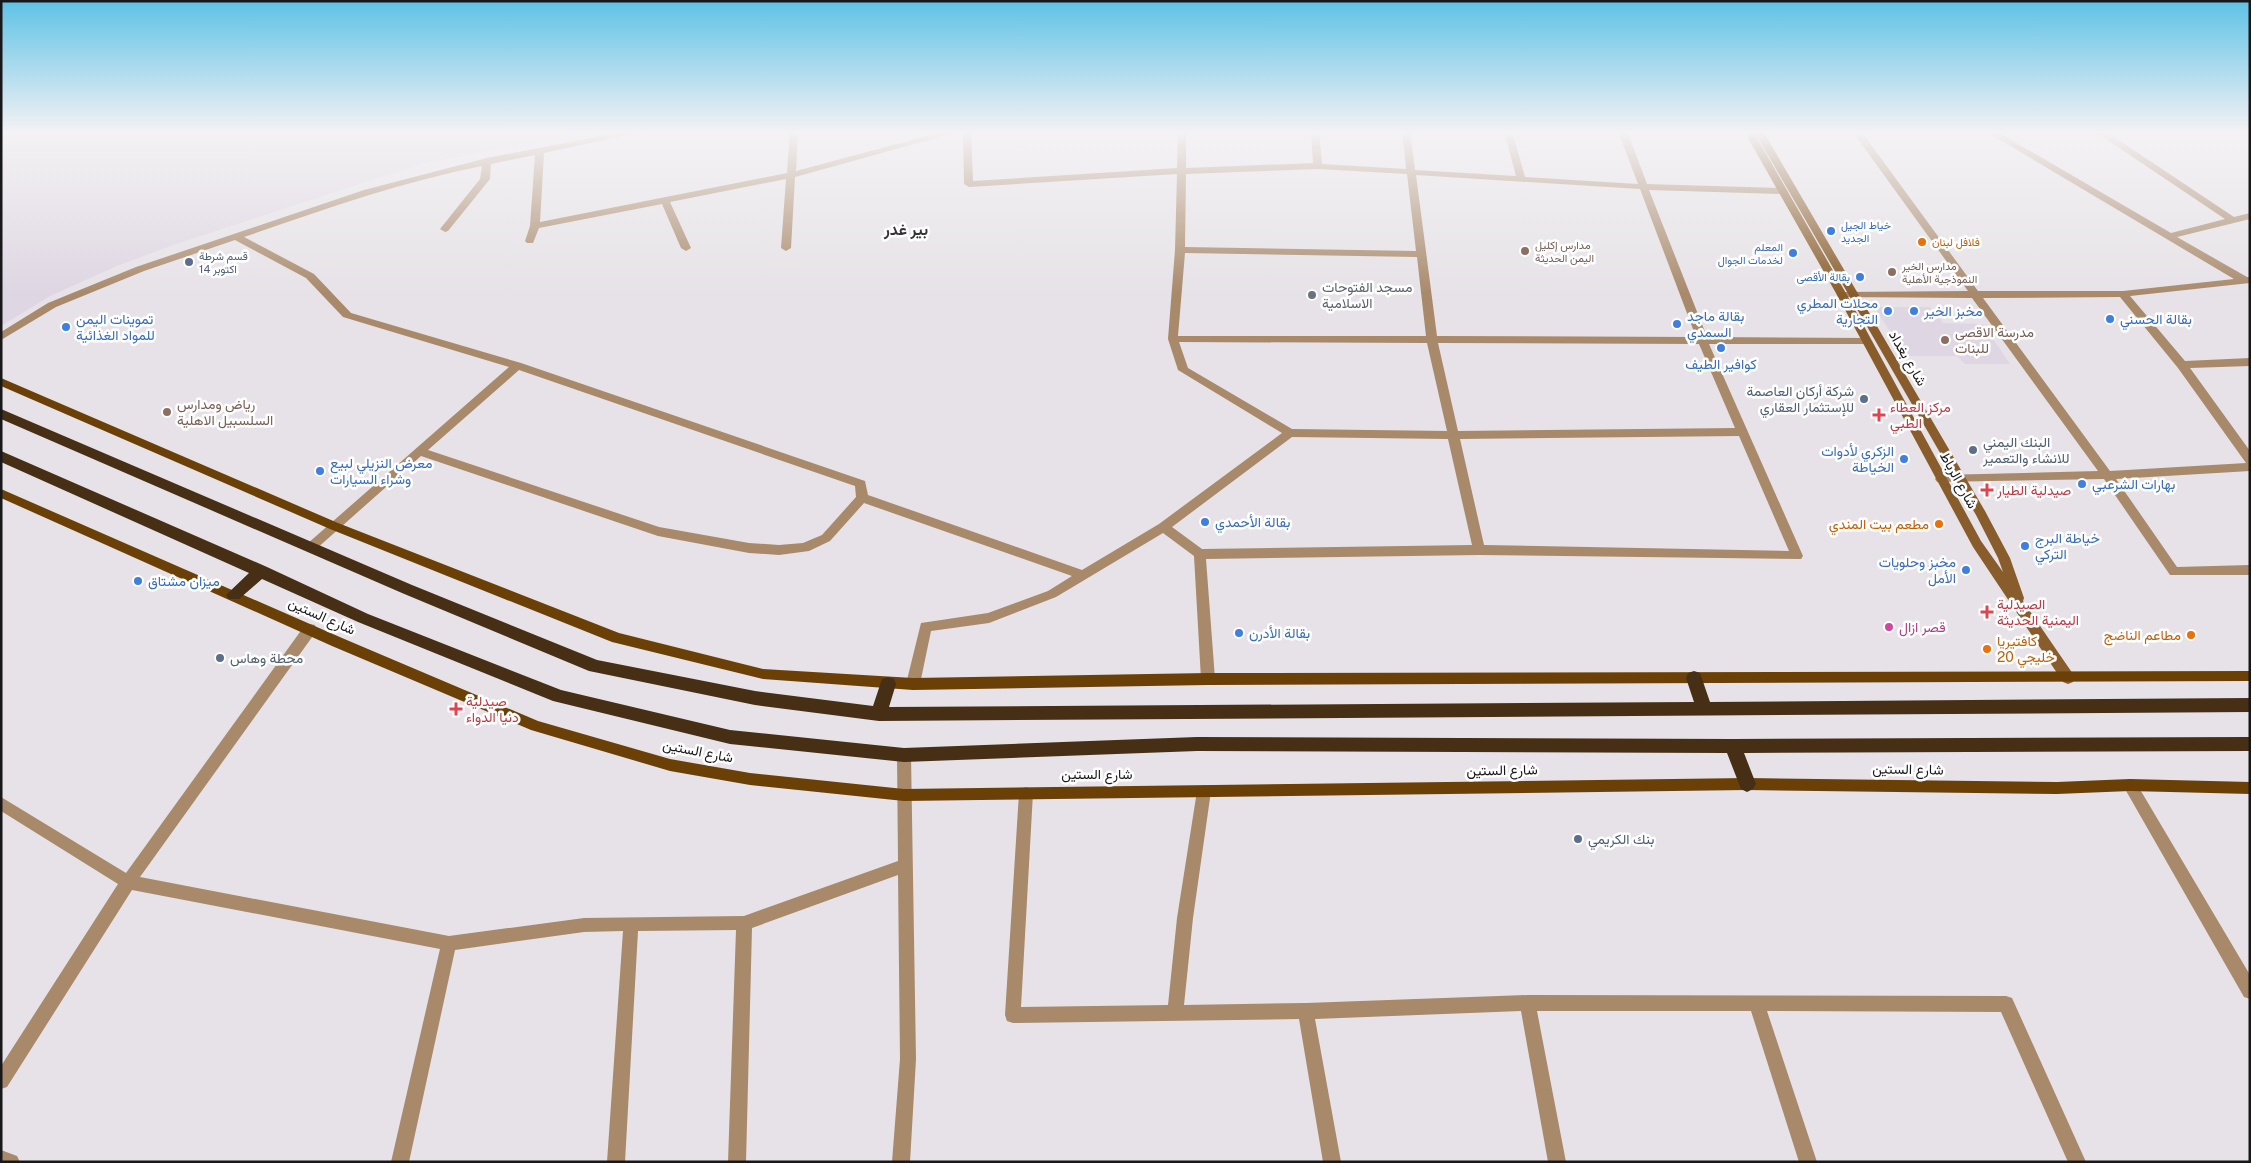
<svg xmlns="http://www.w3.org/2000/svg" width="2251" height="1163" viewBox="0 0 2251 1163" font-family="'Public Sans',Vazirmatn,sans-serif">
<rect width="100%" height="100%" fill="#e6e2e7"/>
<!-- built -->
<path fill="#ded6e2" d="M 1,131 L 591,131 L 421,164 L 176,244 L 117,266 L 50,296 L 1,326 Z
M 1874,307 L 1930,307 L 1943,323 L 1983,324 L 2010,364 L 1965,364 L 1957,356 L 1906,356 Z"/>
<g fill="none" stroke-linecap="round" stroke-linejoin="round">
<!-- street -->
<path fill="#a8896a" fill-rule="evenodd" d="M 627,131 L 646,131 L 544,153 L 540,222 L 787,173 L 790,131 L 798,131 L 796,171 L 945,131 L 961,131 L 795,177 L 791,248 L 786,251 L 781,248 L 786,179 L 670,202 L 691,248 L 686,251 L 681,248 L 662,204 L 539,228 L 533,243 L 527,243 L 525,241 L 530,226 L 535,155 L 491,164 L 490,179 L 448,231 L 445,232 L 440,229 L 480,179 L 482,166 C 400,182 323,210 244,237 L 314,274 L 351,313 L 521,363 L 865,481 L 868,495 L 1082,570 L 1159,524 L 1282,433 L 1178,370 L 1168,339 L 1175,250 L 1177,174 L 969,187 L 964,184 L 963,131 L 971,131 L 973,181 L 1177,168 L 1178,131 L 1186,131 L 1186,168 L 1313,163 L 1311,131 L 1319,131 L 1322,164 L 1406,169 L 1402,131 L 1410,131 L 1415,170 L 1516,176 L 1504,131 L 1512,131 L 1525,177 L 1638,184 L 1618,131 L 1627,131 L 1647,184 L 1783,188 L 1788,191 L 1783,194 L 1649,190 L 1707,337 L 1866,338 L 1871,341 L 1866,344 L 1709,344 L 1803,556 L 1801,559 L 1479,555 L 1206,559 L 1215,679 L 1213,683 L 1208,685 L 1203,683 L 1201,679 L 1194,556 L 1163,533 L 1056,597 L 989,623 L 931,631 L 920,684 L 918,688 L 913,690 L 908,688 L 906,684 L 921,623 L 988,613 L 1048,591 L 1072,576 L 864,503 L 830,541 L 809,551 L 779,555 L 749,553 L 658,536 L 421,456 L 315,550 L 307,550 L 305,547 L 307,544 L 509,367 L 343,317 L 306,278 L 235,240 L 144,271 L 56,307 L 1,340 L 1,332 L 48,303 L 136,267 L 364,190 L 487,158 ZM 1318,169 L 1407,174 L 1416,251 L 1185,247 L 1186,174 ZM 1416,175 L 1640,189 L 1696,337 L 1437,336 ZM 1185,253 L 1417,257 L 1426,336 L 1178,336 ZM 1179,342 L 1427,343 L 1447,431 L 1292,429 L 1188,368 ZM 1438,343 L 1699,344 L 1735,428 L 1458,431 ZM 519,370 L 855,486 L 856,497 L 822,535 L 803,543 L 779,545 L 749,543 L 659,527 L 428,450 ZM 1739,436 L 1789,551 L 1484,545 L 1460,439 ZM 1292,437 L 1448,439 L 1472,545 L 1202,549 L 1172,527 Z
M 1852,131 L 1861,131 L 1978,291 L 2123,291 L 2234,279 L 1985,131 L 1996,131 L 2171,233 L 2225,219 L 2094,131 L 2105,131 L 2234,217 L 2250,213 L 2250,219 L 2177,237 L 2247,277 L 2250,277 L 2250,283 L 2130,296 L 2185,361 L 2250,358 L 2250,366 L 2190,368 L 2250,451 L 2250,471 L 2116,479 L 2177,567 L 2250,565 L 2250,575 L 2170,575 L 2104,479 L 1937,482 L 1935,479 L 1937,476 L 1941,475 L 2098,471 L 1972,298 L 1838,297 L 1837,295 L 1842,292 L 1968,291 ZM 2120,297 L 2178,368 L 2246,463 L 2110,471 L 1983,298 Z
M 310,624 L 315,625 L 316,629 L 315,633 L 140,877 L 449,936 L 584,918 L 744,916 L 898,861 L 897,755 L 899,751 L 904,749 L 909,751 L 911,755 L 916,1059 L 910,1162 L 892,1162 L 900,1059 L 898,875 L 752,928 L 746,1162 L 728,1162 L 736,930 L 638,931 L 625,1162 L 607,1162 L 623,931 L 584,932 L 455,950 L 409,1162 L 391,1162 L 440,949 L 132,890 L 7,1087 L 1,1089 L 1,1066 L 118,884 L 1,811 L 1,797 L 126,873 L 305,625 Z
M 2130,779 L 2135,781 L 2250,975 L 2250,999 L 2244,997 L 2125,789 L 2123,785 L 2125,781 Z
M 1204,785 L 1209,787 L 1211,791 L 1193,918 L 1184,1005 L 1306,1003 L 1528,995 L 2006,996 L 2012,998 L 2086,1162 L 2068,1162 L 2001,1012 L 1767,1011 L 1817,1162 L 1799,1162 L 1751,1011 L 1537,1011 L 1566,1162 L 1548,1162 L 1521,1011 L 1315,1019 L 1341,1162 L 1323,1162 L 1299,1019 L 1013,1023 L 1007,1021 L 1005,1015 L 1019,793 L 1021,789 L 1026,787 L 1031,789 L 1033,793 L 1021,1007 L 1168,1005 L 1177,918 L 1197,791 L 1199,787 Z
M 1,1150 L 17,1156 L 20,1162 L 1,1162 Z"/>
<!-- secondary -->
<path fill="#895d2b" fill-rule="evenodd" d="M 1744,131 L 1753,131 L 1847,295 L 1981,541 L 2003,572 L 1998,558 L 1976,515 L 1754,131 L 1763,131 L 1985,511 L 2010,558 L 2024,598 L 2023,601 L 2073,674 L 2075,678 L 2073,682 L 2068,684 L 2063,682 L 1973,547 L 1837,295 Z"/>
<!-- primary -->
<path fill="#6b4007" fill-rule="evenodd" d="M 1,378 L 338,523 L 619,633 L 763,669 L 913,678 L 1208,673 L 2250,671 L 2250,681 L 1208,685 L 913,690 L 763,679 L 612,642 L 330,529 L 1,386 Z
M 1,489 L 342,638 L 538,721 L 670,759 L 750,773 L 904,789 L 1747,778 L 2057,782 L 2130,779 L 2250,782 L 2250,794 L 2130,791 L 2057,794 L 1747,790 L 904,801 L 750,785 L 670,771 L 531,730 L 332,646 L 1,498 Z"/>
<!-- highway -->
<path fill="#462f15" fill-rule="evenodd" d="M 1,409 L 412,585 L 597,660 L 755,691 L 873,706 L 882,679 L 888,677 L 894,679 L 896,684 L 889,707 L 1694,702 L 1686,678 L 1688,673 L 1694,671 L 1700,673 L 1710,702 L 2250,698 L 2250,712 L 879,721 L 755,705 L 589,671 L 402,593 L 1,419 Z
M 1,451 L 267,567 L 368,614 L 561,690 L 730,730 L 904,748 L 1197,737 L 1733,739 L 2250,737 L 2250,751 L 1744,753 L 1756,784 L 1753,789 L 1747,792 L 1741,789 L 1727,753 L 1197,751 L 904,762 L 730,744 L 553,701 L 358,622 L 262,579 L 239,599 L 229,599 L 226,595 L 249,573 L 1,462 Z"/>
</g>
<!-- sky -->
<linearGradient id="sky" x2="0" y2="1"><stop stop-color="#5ec2e6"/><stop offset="0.45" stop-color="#f4f2f4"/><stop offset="1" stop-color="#f4f2f4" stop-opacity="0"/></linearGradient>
<rect width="2251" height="294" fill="url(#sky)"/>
<!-- markers -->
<g fill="#3f7fe0" stroke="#fff" stroke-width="2">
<circle cx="1831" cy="231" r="5"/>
<circle cx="1793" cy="253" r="5"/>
<circle cx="1860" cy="277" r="5"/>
<circle cx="1888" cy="311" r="5"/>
<circle cx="1914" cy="311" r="5"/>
<circle cx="2110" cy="319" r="5"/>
<circle cx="1677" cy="324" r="5"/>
<circle cx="66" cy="327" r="5"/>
<circle cx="1721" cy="348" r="5"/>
<circle cx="1904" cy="459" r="5"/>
<circle cx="320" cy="471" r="5"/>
<circle cx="2082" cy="484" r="5"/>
<circle cx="1205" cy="522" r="5"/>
<circle cx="2025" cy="546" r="5"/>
<circle cx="1966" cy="570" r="5"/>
<circle cx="138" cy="581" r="5"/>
<circle cx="1239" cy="633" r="5"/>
</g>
<g fill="#e8710a" stroke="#fff" stroke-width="2">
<circle cx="1922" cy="242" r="5"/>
<circle cx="1939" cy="524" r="5"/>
<circle cx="2191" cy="635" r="5"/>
<circle cx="1987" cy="649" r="5"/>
</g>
<g fill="#8d6e63" stroke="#fff" stroke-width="2">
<circle cx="1525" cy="251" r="5"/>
<circle cx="1892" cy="272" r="5"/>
<circle cx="1945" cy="340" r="5"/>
<circle cx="167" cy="412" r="5"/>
</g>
<g fill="#5c6f8a" stroke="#fff" stroke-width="2">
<circle cx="189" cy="262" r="5"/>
<circle cx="1864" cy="399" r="5"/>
<circle cx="1973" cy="450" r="5"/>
<circle cx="220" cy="658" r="5"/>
<circle cx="1578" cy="839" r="5"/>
</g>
<circle fill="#6b7280" stroke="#fff" stroke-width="2" cx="1312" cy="295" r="5"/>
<g fill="#e0444e" stroke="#fff" stroke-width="2">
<path d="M1876.5 407.5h5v5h5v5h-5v5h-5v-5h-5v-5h5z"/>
<path d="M1984.5 482.5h5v5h5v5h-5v5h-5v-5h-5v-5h5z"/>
<path d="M1984.5 604.5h5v5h5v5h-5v5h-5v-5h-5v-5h5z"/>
<path d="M453.5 701.5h5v5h5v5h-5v5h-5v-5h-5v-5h5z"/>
</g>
<circle fill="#d1479c" stroke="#fff" stroke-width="2" cx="1889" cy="627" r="5"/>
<g text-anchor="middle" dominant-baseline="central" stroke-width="5" stroke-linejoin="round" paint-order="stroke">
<!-- far-shop labels -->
<g font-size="11" fill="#366cbe" stroke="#fff" text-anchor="end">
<text x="1841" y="225" text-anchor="start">خياط الجيل<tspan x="1841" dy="13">الجديد</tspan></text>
<text x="1783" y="247">المعلم<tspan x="1783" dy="13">لخدمات الجوال</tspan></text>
<text x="1850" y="277">بقالة الأقصى</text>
</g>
<!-- far-food labels -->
<g font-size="11" fill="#c56008" stroke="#fff" text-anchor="start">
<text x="1932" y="242">فلافل لبنان</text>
</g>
<!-- far-education labels -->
<g font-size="11" fill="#785e54" stroke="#fff" text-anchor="start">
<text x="1535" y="245">مدارس إكليل<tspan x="1535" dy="13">اليمن الحديثة</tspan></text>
<text x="1902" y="266">مدارس الخير<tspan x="1902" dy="13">النموذجية الأهلية</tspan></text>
</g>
<!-- far-service labels -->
<g font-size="11" fill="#4e5e75" stroke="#fff" text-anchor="start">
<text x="199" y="256">قسم شرطة<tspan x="199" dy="13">14 اكتوبر</tspan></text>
</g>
<!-- worship labels -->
<g font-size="14" fill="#5b616d" stroke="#fff" text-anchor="start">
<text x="1322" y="287">مسجد الفتوحات<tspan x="1322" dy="16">الاسلامية</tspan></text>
</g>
<!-- shop labels -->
<g font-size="14" fill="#366cbe" stroke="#fff" text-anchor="start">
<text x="1878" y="303" text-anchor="end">محلات المطري<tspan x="1878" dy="16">التجارية</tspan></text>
<text x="1924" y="311">مخبز الخير</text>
<text x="1687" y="316">بقالة ماجد<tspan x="1687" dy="16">السمدي</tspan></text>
<text x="76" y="319">تموينات اليمن<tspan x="76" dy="16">للمواد الغذائية</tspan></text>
<text x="2120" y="319">بقالة الحسني</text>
<text x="1721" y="364" text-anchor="middle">كوافير الطيف</text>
<text x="1894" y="451" text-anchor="end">الزكري لأدوات<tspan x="1894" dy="16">الخياطة</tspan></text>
<text x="330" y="463">معرض النزيلي لبيع<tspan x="330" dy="16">وشراء السيارات</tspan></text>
<text x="2092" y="484">بهارات الشرعبي</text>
<text x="1215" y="522">بقالة الأحمدي</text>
<text x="2035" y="538">خياطة البرج<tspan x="2035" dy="16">التركي</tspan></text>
<text x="1956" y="562" text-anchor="end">مخبز وحلويات<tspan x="1956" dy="16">الأمل</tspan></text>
<text x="148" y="581">ميزان مشتاق</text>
<text x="1249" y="633">بقالة الأدرن</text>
</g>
<!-- education labels -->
<g font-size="14" fill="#785e54" stroke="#fff" text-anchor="start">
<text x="1955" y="332">مدرسة الاقصى<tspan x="1955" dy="16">للبنات</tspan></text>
<text x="177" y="404">رياض ومدارس<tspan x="177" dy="16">السلسبيل الاهلية</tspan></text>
</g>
<!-- street labels -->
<g font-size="14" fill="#181719" stroke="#fff">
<text transform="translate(1908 358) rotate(60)">شارع بغداد</text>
<text transform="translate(1959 480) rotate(61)">شارع الرباط</text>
<text transform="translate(322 616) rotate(24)">شارع الستين</text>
<text transform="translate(698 751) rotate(11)">شارع الستين</text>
<text transform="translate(1908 769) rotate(1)">شارع الستين</text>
<text transform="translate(1502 770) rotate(-1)">شارع الستين</text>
<text x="1097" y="774">شارع الستين</text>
</g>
<!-- service labels -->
<g font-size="14" fill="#4e5e75" stroke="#fff" text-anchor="start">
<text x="1854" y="391" text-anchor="end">شركة أركان العاصمة<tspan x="1854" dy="16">للإستثمار العقاري</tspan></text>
<text x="1983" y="442">البنك اليمني<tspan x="1983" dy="16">للانشاء والتعمير</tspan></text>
<text x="230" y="658">محطة وهاس</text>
<text x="1588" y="839">بنك الكريمي</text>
</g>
<!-- health labels -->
<g font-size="14" fill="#be3a42" stroke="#fff" text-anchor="start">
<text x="1890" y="407">مركز العطاء<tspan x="1890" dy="16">الطبي</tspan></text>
<text x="1997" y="490">صيدلية الطيار</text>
<text x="1997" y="604">الصيدلية<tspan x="1997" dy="16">اليمنية الحديثة</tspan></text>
<text x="466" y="701">صيدلية<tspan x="466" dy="16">دنيا الدواء</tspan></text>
</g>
<!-- food labels -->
<g font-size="14" fill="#c56008" stroke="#fff" text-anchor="end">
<text x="1929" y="524">مطعم بيت المندي</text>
<text x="2181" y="635">مطاعم الناضج</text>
<text x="1997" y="641" text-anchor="start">كافتيريا<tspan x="1997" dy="16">خليجي 20</tspan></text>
</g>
<!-- hotel labels -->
<g font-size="14" fill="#b23c85" stroke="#fff" text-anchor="start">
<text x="1899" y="627">قصر ازال</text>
</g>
<!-- far-district labels -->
<g font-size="16" font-weight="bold" fill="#353337" stroke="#fff">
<text x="906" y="229">بير غدر</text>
</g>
</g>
<!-- border -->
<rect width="2251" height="1163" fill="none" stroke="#181719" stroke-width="5"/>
</svg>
